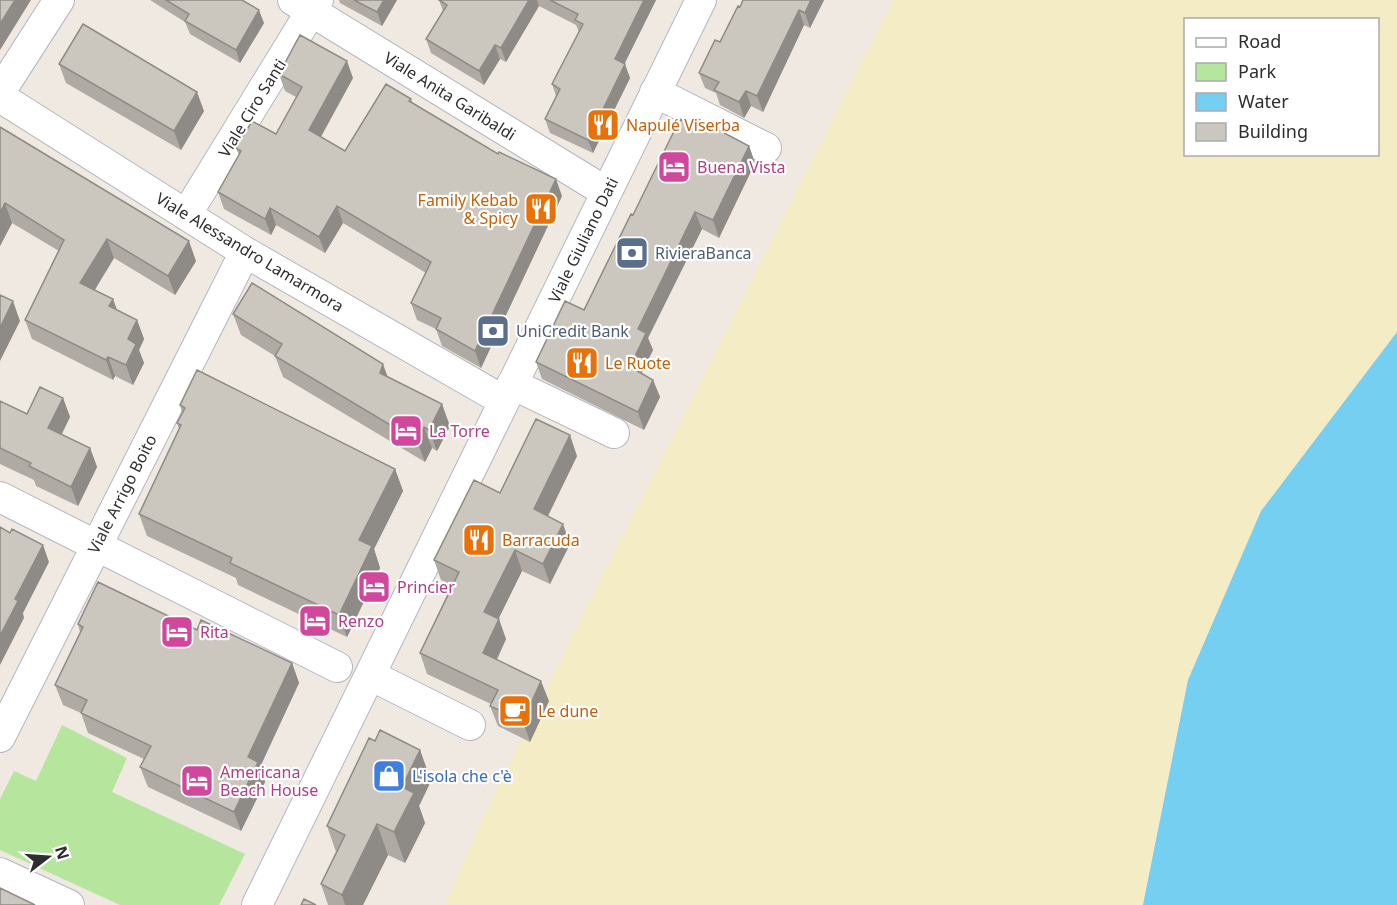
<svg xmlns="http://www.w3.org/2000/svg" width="1397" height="905" viewBox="0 0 1397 905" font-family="'Noto Sans',sans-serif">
<rect width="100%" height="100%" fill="#efe9e1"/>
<!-- green -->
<path fill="#b6e59e" d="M 62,725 L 127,758 L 112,792 L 245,854 L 219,905 L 120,905 L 0,850 L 0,799 L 14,771 L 36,781 Z"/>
<!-- sand -->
<path fill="#f3ecc5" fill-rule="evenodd" d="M 893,0 L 1397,0 L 1397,332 L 1261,511 L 1188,680 L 1143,905 L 445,905 L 484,815 L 589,602 ZM 1186,20 L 1378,20 L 1378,154 L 1186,154 Z"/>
<!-- water -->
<path fill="#75cff0" d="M 1397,332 L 1397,905 L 1143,905 L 1188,680 L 1261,511 Z"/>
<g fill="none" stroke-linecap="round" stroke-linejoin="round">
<!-- minor casing -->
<g stroke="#b4b7c1" stroke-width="32">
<path id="minor" d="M 293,0 L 606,192
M 0,92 L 59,0
M 655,92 L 766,148
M 0,97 L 245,252 L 504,401
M 186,215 L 318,0
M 512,384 L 614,433
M 0,497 L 337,667
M 370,675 L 470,725
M 0,737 L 245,252
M 0,873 L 69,905
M 257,905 L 701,0"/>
</g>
<!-- minor -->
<use href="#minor" stroke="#fff" stroke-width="30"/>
</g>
<!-- wall -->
<path fill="#afaba4" d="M 150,0 L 242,0 L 264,23 L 240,63 L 190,34 L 185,22 Z
M 339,0 L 397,0 L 382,26 L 340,3 Z
M 439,0 L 656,0 L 624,64 L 630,78 L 593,153 L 550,133 L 545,119 L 556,96 L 552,84 L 579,32 L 576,25 L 539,6 L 506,62 L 500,59 L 484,85 L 431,53 L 426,39 L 443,11 Z
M 824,0 L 810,28 L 804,25 L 763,112 L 751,106 L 744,118 L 720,105 L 716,93 L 705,88 L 699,73 L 720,42 L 740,7 Z
M 59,64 L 204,111 L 181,150 L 66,83 Z
M 279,74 L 353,78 L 321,137 L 345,151 L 411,99 L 413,104 L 562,196 L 481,368 L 442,346 L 436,329 L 417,320 L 411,303 L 426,273 L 343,223 L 325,253 L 276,225 L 271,235 L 224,209 L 218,192 L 239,155 L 236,148 L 276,134 L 296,97 L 285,91 Z
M 692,125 L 749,146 L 755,163 L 719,238 L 702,229 L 648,338 L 653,350 L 642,373 L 653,380 L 660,397 L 644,430 L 542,379 L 536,362 L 584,310 L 633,215 Z
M 0,127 L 196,261 L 175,295 L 114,258 L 95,290 L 113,299 L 116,309 L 137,320 L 144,339 L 139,350 L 144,363 L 133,385 L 115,376 L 113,380 L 32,339 L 25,320 L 59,251 L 12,223 L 0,246 Z
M 233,314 L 388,377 L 450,426 L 437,451 L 432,448 L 425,462 L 283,377 L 275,356 L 241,335 Z
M 63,398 L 70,417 L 62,434 L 90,448 L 97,467 L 78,506 L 36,486 L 34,480 L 0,464 L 0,401 L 27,414 Z
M 180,405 L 395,469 L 403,491 L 374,549 L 380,568 L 347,637 L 238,585 L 236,578 L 147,536 L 139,514 L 179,429 L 177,423 L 182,413 Z
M 577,456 L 548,516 L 570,544 L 550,584 L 522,571 L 498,619 L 506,639 L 497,660 L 549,701 L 530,742 L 498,726 L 490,706 L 491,704 L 427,674 L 420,653 L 452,585 L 441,580 L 434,560 L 500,493 Z
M 78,624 L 197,630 L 292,663 L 299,683 L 260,767 L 265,782 L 241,831 L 148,787 L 140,767 L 144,759 L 88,733 L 81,713 L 63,705 L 55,685 L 80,632 Z
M 375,741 L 420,750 L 431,781 L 419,806 L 425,823 L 405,863 L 388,855 L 363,905 L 328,905 L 321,884 L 336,852 L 327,826 Z"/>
<!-- shaded-wall -->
<path fill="#8e8b86" d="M 15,0 L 31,0 L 0,50 L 0,24 Z
M 384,0 L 397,0 L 382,26 L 377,12 Z
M 529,0 L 537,0 L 539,6 L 506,62 L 501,48 Z
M 644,0 L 656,0 L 620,73 L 615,59 Z
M 811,0 L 824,0 L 810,28 L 805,13 Z
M 259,10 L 264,23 L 240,63 L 236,50 Z
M 799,10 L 804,25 L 763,112 L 757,96 Z
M 495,45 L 500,59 L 484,85 L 479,71 Z
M 347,61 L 353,78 L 315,147 L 309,130 Z
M 625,64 L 630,78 L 593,153 L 588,140 Z
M 746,91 L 751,106 L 744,118 L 739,102 Z
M 197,92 L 204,111 L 181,150 L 174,131 Z
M 749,146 L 755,163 L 719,238 L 713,220 Z
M 556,179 L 562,196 L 481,368 L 475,351 Z
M 5,203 L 12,223 L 0,246 L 0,213 Z
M 337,206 L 343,223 L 325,253 L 319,237 Z
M 270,208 L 276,225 L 271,235 L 265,219 Z
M 695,212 L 702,229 L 648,338 L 653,350 L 636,384 L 630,367 L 638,329 Z
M 107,239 L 114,258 L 87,302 L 80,283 Z
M 189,241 L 196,261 L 175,295 L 168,276 Z
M 113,299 L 120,318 L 109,306 Z
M 13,301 L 20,321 L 0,361 L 0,328 Z
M 137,320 L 144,339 L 139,350 L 144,363 L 133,385 L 126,365 L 128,339 Z
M 108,357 L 115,376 L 113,380 L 106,360 Z
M 383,364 L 391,386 L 380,373 Z
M 653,380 L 660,397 L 644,430 L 638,412 Z
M 63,398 L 70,417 L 55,447 L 48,428 Z
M 442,404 L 450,426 L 437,451 L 429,430 Z
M 424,427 L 432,448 L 425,462 L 417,441 Z
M 570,435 L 577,456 L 541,530 L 534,509 Z
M 90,448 L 97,467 L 78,506 L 71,487 Z
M 395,469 L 403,491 L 374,549 L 380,568 L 347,637 L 339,615 L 359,540 Z
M 563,524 L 570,544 L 550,584 L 543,564 Z
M 43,545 L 49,562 L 23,613 L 24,618 L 0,665 L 0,636 L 15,599 Z
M 515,550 L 522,571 L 492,632 L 484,612 Z
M 499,619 L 506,639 L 490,673 L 483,653 Z
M 292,663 L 299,683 L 260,767 L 265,782 L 241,831 L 234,812 L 248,757 Z
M 541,681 L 549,701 L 530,742 L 523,721 Z
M 420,750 L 431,781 L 419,806 L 425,823 L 405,863 L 394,832 L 402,787 Z
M 377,824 L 388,855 L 363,905 L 345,905 L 342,895 Z"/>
<!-- building -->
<path fill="#cbc7bf" stroke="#8e8b86" stroke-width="1.5" d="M 0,0 L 15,0 L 0,24 Z
M 166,0 L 242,0 L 259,10 L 236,50 L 185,21 L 189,14 Z
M 354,0 L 384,0 L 377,12 Z
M 439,0 L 529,0 L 501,48 L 495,45 L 479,71 L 426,39 L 447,5 Z
M 550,0 L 644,0 L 615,59 L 625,64 L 588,140 L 545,119 L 560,89 L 552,84 L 583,24 L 575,20 L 578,14 Z
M 743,0 L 811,0 L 805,13 L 799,10 L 757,96 L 746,91 L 739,102 L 714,90 L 719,82 L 699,73 L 715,40 L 720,42 L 738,6 L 740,7 Z
M 83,24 L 197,92 L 174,131 L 59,64 Z
M 300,35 L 347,61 L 309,130 L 345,151 L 386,84 L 411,99 L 409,101 L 498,154 L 499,152 L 556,179 L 475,351 L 436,329 L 441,318 L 411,303 L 431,262 L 337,206 L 319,237 L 270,208 L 265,219 L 218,192 L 241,151 L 236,148 L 252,121 L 276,134 L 302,87 L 279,74 Z
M 696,118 L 749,146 L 713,220 L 695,212 L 638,329 L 646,333 L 630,367 L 653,380 L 638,412 L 536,362 L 565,301 L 584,310 L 631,214 L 633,215 L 680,119 L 692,125 Z
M 0,127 L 189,241 L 168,276 L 107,239 L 80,283 L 113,299 L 109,306 L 137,320 L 128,339 L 136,344 L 126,365 L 108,357 L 106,360 L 25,320 L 64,240 L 5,203 L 0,213 Z
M 252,283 L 383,364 L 380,373 L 442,404 L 429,430 L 424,427 L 417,441 L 275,356 L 282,344 L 233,314 Z
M 0,295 L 13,301 L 0,328 Z
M 197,370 L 395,469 L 359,540 L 372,546 L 339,615 L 230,563 L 232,558 L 139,514 L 181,425 L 177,423 L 185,408 L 180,405 Z
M 40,387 L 63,398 L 48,428 L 90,448 L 71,487 L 29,466 L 31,463 L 0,448 L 0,401 L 27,414 Z
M 536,419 L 570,435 L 534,509 L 563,524 L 543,564 L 515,550 L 484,612 L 499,619 L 483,653 L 541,681 L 523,721 L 490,706 L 498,690 L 420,653 L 459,572 L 434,560 L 474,480 L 500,493 Z
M 0,527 L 10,533 L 12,529 L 43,545 L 15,599 L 18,601 L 0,636 Z
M 98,582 L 197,630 L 201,620 L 292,663 L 248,757 L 258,762 L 234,812 L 140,767 L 151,746 L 81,713 L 87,700 L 55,685 L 83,627 L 78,624 Z
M 380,730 L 420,750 L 402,787 L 414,793 L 394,832 L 377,824 L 342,895 L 321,884 L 345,835 L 327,826 L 369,738 L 375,741 Z
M 0,888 L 35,905 L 0,905 Z
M 304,899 L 316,905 L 301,905 Z"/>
<!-- icons -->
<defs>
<g id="restaurant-square" transform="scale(1.725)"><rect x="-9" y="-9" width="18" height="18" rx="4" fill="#e8710a" stroke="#fff"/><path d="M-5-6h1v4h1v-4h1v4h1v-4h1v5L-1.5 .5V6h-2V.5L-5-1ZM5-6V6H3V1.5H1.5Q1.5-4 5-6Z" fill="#fff"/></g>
<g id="hotel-square" transform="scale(1.725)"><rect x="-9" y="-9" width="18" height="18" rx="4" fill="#d1479c" stroke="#fff"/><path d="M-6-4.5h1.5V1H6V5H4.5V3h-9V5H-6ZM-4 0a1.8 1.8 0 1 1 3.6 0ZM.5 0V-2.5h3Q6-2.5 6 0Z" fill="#fff"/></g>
<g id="bank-square" transform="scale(1.725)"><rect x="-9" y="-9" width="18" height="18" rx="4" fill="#5c6f8a" stroke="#fff"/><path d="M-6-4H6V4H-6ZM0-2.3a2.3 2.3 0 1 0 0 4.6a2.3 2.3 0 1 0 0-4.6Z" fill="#fff"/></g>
<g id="cafe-square" transform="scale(1.725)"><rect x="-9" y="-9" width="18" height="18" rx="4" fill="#e8710a" stroke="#fff"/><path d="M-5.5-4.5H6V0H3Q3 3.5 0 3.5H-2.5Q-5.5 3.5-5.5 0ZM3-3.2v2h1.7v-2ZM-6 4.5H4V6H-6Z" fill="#fff"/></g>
<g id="shop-square" transform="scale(1.725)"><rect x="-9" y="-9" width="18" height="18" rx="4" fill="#3f7fe0" stroke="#fff"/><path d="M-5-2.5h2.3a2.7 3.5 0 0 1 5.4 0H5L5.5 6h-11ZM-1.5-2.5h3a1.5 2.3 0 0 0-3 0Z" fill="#fff"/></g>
</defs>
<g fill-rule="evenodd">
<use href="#restaurant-square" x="603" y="125"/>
<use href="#hotel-square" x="674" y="167"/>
<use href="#restaurant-square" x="541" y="209"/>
<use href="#bank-square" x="632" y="253"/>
<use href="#bank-square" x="493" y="331"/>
<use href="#restaurant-square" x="582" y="363"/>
<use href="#hotel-square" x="406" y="431"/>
<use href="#restaurant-square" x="479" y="540"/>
<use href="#hotel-square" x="374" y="587"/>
<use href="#hotel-square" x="315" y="621"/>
<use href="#hotel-square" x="177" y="632"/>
<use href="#cafe-square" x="515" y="711"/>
<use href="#shop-square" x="389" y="776"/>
<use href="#hotel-square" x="197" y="781"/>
</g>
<g text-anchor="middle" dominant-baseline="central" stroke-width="4.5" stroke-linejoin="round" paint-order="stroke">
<!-- street labels -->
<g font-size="16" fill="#2e2e2e" stroke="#fff">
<text transform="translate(450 96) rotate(32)">Viale Anita Garibaldi</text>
<text transform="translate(252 108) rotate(-58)">Viale Ciro Santi</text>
<text transform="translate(583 240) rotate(-64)">Viale Giuliano Dati</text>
<text transform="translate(250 252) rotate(31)">Viale Alessandro Lamarmora</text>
<text transform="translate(122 494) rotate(-63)">Viale Arrigo Boito</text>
</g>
<!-- food labels -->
<g font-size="16" fill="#c56008" stroke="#fff" text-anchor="start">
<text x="626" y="125">Napulé Viserba</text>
<text x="518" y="200" text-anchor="end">Family Kebab<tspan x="518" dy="18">&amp; Spicy</tspan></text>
<text x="605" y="363">Le Ruote</text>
<text x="502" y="540">Barracuda</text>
<text x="538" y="711">Le dune</text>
</g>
<!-- hotel labels -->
<g font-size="16" fill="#b23c85" stroke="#fff" text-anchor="start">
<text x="697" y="167">Buena Vista</text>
<text x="429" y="431">La Torre</text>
<text x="397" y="587">Princier</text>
<text x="338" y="621">Renzo</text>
<text x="200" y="632">Rita</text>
<text x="220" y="772">Americana<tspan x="220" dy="18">Beach House</tspan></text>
</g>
<!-- service labels -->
<g font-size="16" fill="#4e5e75" stroke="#fff" text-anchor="start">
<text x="655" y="253">RivieraBanca</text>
<text x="516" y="331">UniCredit Bank</text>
</g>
<!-- shop labels -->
<g font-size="16" fill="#366cbe" stroke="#fff" text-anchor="start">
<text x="412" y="776">L'isola che c'è</text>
</g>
</g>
<!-- legend -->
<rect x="1184" y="18" width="195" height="138" fill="#ffffff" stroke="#ababab" stroke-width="1.5"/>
<rect x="1196" y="38" width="30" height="9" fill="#ffffff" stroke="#ababab" stroke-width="1.5"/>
<text x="1238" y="48" font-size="18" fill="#2e2e2e">Road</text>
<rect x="1196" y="63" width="30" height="18" fill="#b6e59e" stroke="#ababab" stroke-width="1.5"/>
<text x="1238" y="78" font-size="18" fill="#2e2e2e">Park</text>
<rect x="1196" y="93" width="30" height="18" fill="#75cff0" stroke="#ababab" stroke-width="1.5"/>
<text x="1238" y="108" font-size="18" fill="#2e2e2e">Water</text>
<rect x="1196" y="123" width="30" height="18" fill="#cbc7bf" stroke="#ababab" stroke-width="1.5"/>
<text x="1238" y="138" font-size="18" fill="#2e2e2e">Building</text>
<!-- north arrow -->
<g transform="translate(48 857) rotate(73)" stroke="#ffffff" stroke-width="4.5" paint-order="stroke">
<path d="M0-4.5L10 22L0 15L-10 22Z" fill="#2e2e2e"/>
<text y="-9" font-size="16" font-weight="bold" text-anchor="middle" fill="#2e2e2e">N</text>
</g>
</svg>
